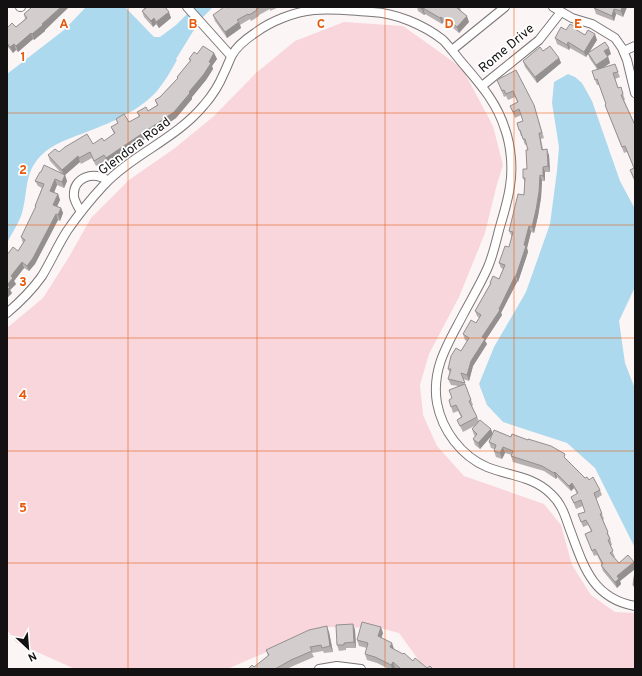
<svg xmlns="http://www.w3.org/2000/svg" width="642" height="676" viewBox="0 0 642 676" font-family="Overpass,sans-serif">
<rect width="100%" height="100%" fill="#fcf5f6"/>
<!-- green -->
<path fill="#f8d6db" d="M 344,22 L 403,26 L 462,68 L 493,126 L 503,165 L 497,184 L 485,233 L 459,297 L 429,354 L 420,385 L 423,415 L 437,446 L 464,476 L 544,504 L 561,525 L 572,565 L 591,595 L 615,612 L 635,613 L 635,669 L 425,669 L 399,633 L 380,628 L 325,627 L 227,669 L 75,669 L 17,643 L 7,630 L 7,328 L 43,298 L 69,257 L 91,218 L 129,180 L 175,148 L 214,116 L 256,73 L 295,41 Z"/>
<!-- water -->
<path fill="#acd9ed" d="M 86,7 L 125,7 L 154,37 L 160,37 L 176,25 L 194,7 L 213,7 L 200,20 L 176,59 L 177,60 C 171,71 165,81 157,91 C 140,110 113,122 89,131 C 69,139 48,144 35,163 C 25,177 27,197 22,213 C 19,223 12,233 7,243 L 7,74 L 64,30 Z
M 568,74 L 575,77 L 582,83 L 592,101 L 620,181 L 635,209 L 635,287 L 619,321 L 625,363 L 635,389 L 635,548 L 595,468 L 567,443 L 503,422 L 487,405 L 479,384 L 494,347 L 526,292 L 550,224 L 557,171 L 559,147 L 552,103 L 554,82 Z"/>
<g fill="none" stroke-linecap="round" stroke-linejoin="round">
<!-- street casing -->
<g stroke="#7c7677" stroke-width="10">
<path id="street" d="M 20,7 L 21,7
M 187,7 L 231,56
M 553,7 L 572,18 L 592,24 L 615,38 L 622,48 L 627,60 L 635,93
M 452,50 L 505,7
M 624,51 L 635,46
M 482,86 L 539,40 L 561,12
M 81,212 C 78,207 75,202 74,197 C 72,177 95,170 108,181
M 7,313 C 20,302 32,290 42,276 C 51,261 58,245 67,231 C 78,215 90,200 103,186 C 133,154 176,139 204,105 C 212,96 219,85 224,73 C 227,67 229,61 232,55 C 237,46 246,39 255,33 C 271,21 294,12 314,10 C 333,8 353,11 372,12 C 396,13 424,25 443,40 C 450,47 457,57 464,65 C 481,85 497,103 505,129 C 511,146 513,168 510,186 C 508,201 503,216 499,230 C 496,242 493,255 488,267 C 481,283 472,298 464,313 C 449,342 431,368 437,403 C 442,430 461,456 487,467 C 509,476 533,476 551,494 C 561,503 565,515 569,527 C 583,564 591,598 635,606
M 319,669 L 337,666 L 361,669"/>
</g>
<!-- street -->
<use href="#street" stroke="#fff" stroke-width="8"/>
</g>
<!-- wall -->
<path fill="#b6b0b1" d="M 32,7 L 69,7 L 45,30 L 45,31 L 34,40 L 33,39 L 18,52 L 16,50 L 13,53 L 7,46 L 7,28 L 16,27 L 25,19 L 24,14 Z
M 143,7 L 168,7 L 166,9 L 171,18 L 159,28 L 156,24 L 153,27 L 144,17 L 142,11 L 144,9 Z
M 231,7 L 279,7 L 270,11 L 270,9 L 259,15 L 259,16 L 251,21 L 250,19 L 240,25 L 241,28 L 227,38 L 215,21 L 213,15 Z
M 417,7 L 460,7 L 461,11 L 469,22 L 459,33 L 452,27 L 451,29 L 443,22 L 442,24 L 425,14 L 424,15 L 418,11 Z
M 627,7 L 623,17 L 616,14 L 614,21 L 596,14 L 594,8 Z
M 576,27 L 577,30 L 585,35 L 597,40 L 589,53 L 611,54 L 608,56 L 610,63 L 603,68 L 617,70 L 620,77 L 615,79 L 618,88 L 621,87 L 625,100 L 624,100 L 635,125 L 635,183 L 630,170 L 634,168 L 633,166 L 627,152 L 624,153 L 607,110 L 606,104 L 599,85 L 597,85 L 595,80 L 597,69 L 590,59 L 588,54 L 586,57 L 570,48 L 569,50 L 557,44 L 555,38 L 566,30 Z
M 543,51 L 559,58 L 561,63 L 537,83 L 525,67 L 523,61 Z
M 214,53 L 217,59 L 212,66 L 213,69 L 206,80 L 192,97 L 192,99 L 176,118 L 108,164 L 106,161 L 96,166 L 92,158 L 81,164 L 80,162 L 65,175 L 67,181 L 64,188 L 57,185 L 54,193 L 58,194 L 60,200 L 57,206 L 61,208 L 63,213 L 60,221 L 58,220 L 35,264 L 29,271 L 24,268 L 14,281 L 16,284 L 10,290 L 12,293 L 7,298 L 7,255 L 18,251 L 23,243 L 21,237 L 36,208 L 35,206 L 42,188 L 38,186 L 35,181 L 41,172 L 62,174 L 50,161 L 48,155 L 93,144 L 104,141 L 114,134 L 111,127 L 118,123 L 116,119 L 129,122 L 139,117 L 137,112 L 148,111 L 157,105 L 155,100 L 160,97 L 178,78 L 177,77 L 190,61 L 189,59 L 197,54 Z
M 497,80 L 534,105 L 544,138 L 541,139 L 543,149 L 549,155 L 550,172 L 545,172 L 545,181 L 542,181 L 541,198 L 538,216 L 534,233 L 531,232 L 527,248 L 528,252 L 518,282 L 517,282 L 501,313 L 502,315 L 485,341 L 487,344 L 473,366 L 469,381 L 463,379 L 473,405 L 472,406 L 479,421 L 493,434 L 567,460 L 585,478 L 600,490 L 602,495 L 596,499 L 604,519 L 603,520 L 610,538 L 612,545 L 610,546 L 615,557 L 614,557 L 619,563 L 635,565 L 635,569 L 620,581 L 621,584 L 617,588 L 603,571 L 601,565 L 602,565 L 597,555 L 594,556 L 585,534 L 591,531 L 588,525 L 583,527 L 578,514 L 585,512 L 583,506 L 576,509 L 571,497 L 577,494 L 574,488 L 571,491 L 557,477 L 556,479 L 544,471 L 513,462 L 511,456 L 512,455 L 505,453 L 502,459 L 496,457 L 494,451 L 494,449 L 491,448 L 489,442 L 492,435 L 480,449 L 475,445 L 473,439 L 475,436 L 474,435 L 472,429 L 476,425 L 463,432 L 457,420 L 461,417 L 458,411 L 453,413 L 449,400 L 452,398 L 458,386 L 451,385 L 448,379 L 450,373 L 448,369 L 461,351 L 467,341 L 465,340 L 463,334 L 476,323 L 479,318 L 477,316 L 475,311 L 490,284 L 490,283 L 499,279 L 503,269 L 501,268 L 499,263 L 509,247 L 512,237 L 509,231 L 524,195 L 525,183 L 523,178 L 527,169 L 528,150 L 527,144 L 525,145 L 522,136 L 521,136 L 517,123 L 523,121 L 521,115 L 515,118 L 510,106 L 517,102 L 515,97 L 508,100 L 506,96 L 504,97 Z
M 635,571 L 635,591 L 633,585 Z
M 353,624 L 355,630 L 356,648 L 346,648 L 346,650 L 339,651 L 337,645 Z
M 329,632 L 333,652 L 324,653 L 323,651 L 312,653 L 314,657 L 293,666 L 287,669 L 248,669 L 254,667 L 268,656 L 266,650 Z
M 383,633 L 381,638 L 394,649 L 413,661 L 427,668 L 433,669 L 396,669 L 395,668 L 394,669 L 389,669 L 377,663 L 367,660 L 365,654 L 367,648 L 359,646 L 357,640 Z"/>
<!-- shaded-wall -->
<path fill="#949090" d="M 61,7 L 69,7 L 45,30 L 45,31 L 34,40 L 32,34 Z
M 622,7 L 627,7 L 623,17 L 621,11 Z
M 423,8 L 425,14 L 424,15 L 422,9 Z
M 614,9 L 616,14 L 614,21 L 612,16 Z
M 169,12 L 171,18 L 159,28 L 156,22 Z
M 467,16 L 469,22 L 459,33 L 457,27 Z
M 441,17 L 443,22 L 442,24 L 440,18 Z
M 154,18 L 156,24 L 153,27 L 151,21 Z
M 450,21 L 452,27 L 451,29 L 448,23 Z
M 239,22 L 241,28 L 227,38 L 225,32 Z
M 31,33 L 33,39 L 18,52 L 16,46 Z
M 595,34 L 597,40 L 586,57 L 584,52 Z
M 568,42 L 570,48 L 569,50 L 567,45 Z
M 14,44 L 16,50 L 13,53 L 10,47 Z
M 609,48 L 611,54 L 606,57 L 604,51 Z
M 214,53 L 217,59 L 212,66 L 213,69 L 206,80 L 192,97 L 192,99 L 176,118 L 108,164 L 106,158 L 189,92 Z
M 608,57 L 610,63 L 598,71 L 596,65 Z
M 559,58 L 561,63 L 537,83 L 535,77 Z
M 547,149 L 549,155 L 550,172 L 548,166 Z
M 78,156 L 80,162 L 65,175 L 67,181 L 64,188 L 62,182 L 64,176 L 62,170 Z
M 543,167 L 545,172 L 545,181 L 543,176 Z
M 540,175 L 542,181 L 541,198 L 538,216 L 534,233 L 532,227 Z
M 55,179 L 57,185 L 52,197 L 50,191 Z
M 58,194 L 60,200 L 55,211 L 53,205 Z
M 61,208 L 63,213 L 60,221 L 58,215 Z
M 56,214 L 58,220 L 35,264 L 29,271 L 27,266 Z
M 529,226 L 531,232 L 527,248 L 528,252 L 518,282 L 516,276 L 524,245 Z
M 22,262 L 24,268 L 14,281 L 16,284 L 10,290 L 12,293 L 7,298 L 7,285 L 11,276 Z
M 515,276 L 517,282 L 501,313 L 502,315 L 485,341 L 487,344 L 473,366 L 469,381 L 467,375 L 471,361 L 482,337 L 499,309 Z
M 491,429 L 493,434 L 480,449 L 478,443 Z
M 503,447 L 505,453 L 502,459 L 500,453 Z
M 555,472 L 557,477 L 556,479 L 554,473 Z
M 572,483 L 574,488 L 571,491 L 569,486 Z
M 634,562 L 635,565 L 635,569 L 620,581 L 621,584 L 617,588 L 615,582 L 617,576 Z
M 353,624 L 355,630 L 356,648 L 354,642 Z
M 327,626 L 329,632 L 333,652 L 330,646 Z
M 381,627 L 383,633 L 380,642 L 378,636 Z
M 392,643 L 394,649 L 392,653 L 390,647 Z
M 393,662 L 395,668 L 394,669 L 392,669 L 391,665 Z"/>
<!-- building -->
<path fill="#d4cdce" stroke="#949090" d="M 32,7 L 61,7 L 42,24 L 43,25 L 32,34 L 31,33 L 16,46 L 14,44 L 10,47 L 7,43 L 7,31 L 8,30 L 7,28 L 12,23 L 16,27 L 27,18 L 24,14 Z
M 145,7 L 165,7 L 169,12 L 156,22 L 154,18 L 151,21 L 142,11 L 146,8 Z
M 224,7 L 228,7 L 228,8 L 231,7 L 261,7 L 256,9 L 257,10 L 249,15 L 248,14 L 237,20 L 239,22 L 225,32 L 213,15 Z
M 419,7 L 458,7 L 457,8 L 467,16 L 457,27 L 450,21 L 448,23 L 441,17 L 440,18 L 423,8 L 422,9 Z
M 594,7 L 622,7 L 621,11 L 614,9 L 612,16 L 594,8 Z
M 570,24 L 576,27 L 575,29 L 585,35 L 588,30 L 595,34 L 584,52 L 568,42 L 567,45 L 555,38 L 561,27 L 566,30 Z
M 605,42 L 609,48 L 604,51 L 608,57 L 596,65 L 588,53 Z
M 203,46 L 214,53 L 209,62 L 211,63 L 204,74 L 189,92 L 190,93 L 174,112 L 106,158 L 104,155 L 94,161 L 90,152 L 79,158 L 78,156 L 62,170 L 48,155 L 55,149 L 59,152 L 65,147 L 87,134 L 93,144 L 102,138 L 104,141 L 115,133 L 111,127 L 118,123 L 116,119 L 124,114 L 129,122 L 140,116 L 137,112 L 146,107 L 148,111 L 158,105 L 155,100 L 160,97 L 178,78 L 177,77 L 191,60 L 189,59 L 194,52 L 197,54 Z
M 550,46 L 559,58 L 535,77 L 523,61 L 540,47 L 543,51 Z
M 615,64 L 618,72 L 613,73 L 618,88 L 621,87 L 623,94 L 621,95 L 635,125 L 635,178 L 634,178 L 630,170 L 634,168 L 632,163 L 625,146 L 622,147 L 605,105 L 606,104 L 597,79 L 595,80 L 592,71 Z
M 516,70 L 534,105 L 542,133 L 539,133 L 542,150 L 547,149 L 548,166 L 543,167 L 543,176 L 540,175 L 539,192 L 536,210 L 532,227 L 529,226 L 524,245 L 526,246 L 516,276 L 515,276 L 499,309 L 500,310 L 482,337 L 485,339 L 471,361 L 467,375 L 461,373 L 465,383 L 448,379 L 451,369 L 448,369 L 451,356 L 456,348 L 461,351 L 469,338 L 463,334 L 471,320 L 476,323 L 481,315 L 475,311 L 491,283 L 490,283 L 493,276 L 499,279 L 505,265 L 499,263 L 505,246 L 509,247 L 513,232 L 509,231 L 518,194 L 524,195 L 525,178 L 523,178 L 523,169 L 527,169 L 526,150 L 528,150 L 525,139 L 523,139 L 520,130 L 519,130 L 517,123 L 523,121 L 519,109 L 513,112 L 510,106 L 518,102 L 513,91 L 506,94 L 504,90 L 502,91 L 497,80 Z
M 44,165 L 65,175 L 62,182 L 55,179 L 50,191 L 58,194 L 53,205 L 61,208 L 58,215 L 56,214 L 33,258 L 27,266 L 22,262 L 11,276 L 13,278 L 7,285 L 10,287 L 7,290 L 7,266 L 8,265 L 7,264 L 7,255 L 13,247 L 18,251 L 25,240 L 21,237 L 36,206 L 35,206 L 44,184 L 35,181 L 40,172 L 41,172 Z
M 465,384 L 471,400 L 469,401 L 477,417 L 460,426 L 457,420 L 462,417 L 456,405 L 451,407 L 449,400 L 452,398 L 449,390 Z
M 480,420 L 491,429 L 478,443 L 473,439 L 477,434 L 472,429 Z
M 494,430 L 511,437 L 512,434 L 528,440 L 528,439 L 551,446 L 565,454 L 564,457 L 585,478 L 587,477 L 589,480 L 593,477 L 600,490 L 594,493 L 602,514 L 600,514 L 608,532 L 607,533 L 610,539 L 608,540 L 613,551 L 610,553 L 619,563 L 628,555 L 634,562 L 617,576 L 619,579 L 615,582 L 601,565 L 603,564 L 595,549 L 592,551 L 585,534 L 592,531 L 586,520 L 581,522 L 578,514 L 585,512 L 581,500 L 574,503 L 571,497 L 578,493 L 572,483 L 569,486 L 555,472 L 554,473 L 542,466 L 511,456 L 513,451 L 503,447 L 500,453 L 494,451 L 496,445 L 489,442 Z
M 635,571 L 635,586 L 633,585 Z
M 362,622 L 381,627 L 378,636 L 392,643 L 390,647 L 403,654 L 404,653 L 413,661 L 415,658 L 427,668 L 430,666 L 433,669 L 401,669 L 393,662 L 391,665 L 375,657 L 365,654 L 368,643 L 357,640 Z
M 353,624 L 354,642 L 344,643 L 344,645 L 337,645 L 336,625 Z
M 327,626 L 330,646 L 322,648 L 321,645 L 310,647 L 312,651 L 291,660 L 275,669 L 248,669 L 252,665 L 254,667 L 269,655 L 266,650 L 309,630 Z"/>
<!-- grid -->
<path fill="none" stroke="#e8590c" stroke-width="1" stroke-opacity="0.55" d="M 128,7 L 128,669M 257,7 L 257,669M 385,7 L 385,669M 514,7 L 514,669M 7,113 L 635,113M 7,225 L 635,225M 7,338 L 635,338M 7,451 L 635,451M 7,563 L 635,563"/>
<g text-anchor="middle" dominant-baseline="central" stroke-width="3.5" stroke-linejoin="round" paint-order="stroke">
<!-- street labels -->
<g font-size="13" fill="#141112" stroke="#fff">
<text transform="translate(507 49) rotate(-40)">Rome Drive</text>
<text transform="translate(135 147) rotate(-37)">Glendora Road</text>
</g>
</g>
<g font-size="13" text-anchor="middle" font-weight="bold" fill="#e8590c" stroke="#fff" stroke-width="3.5" stroke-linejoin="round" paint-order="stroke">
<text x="64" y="28">A</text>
<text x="193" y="28">B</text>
<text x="321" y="28">C</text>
<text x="449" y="28">D</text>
<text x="578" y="28">E</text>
<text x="23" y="61">1</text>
<text x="23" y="174">2</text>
<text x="23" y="286">3</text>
<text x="23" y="399">4</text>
<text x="23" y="512">5</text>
</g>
<!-- border -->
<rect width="642" height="676" fill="none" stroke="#141112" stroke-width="16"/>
<!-- north arrow -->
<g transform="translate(28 648) rotate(154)" stroke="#ffffff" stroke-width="3" paint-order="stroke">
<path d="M0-3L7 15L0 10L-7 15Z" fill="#141112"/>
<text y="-6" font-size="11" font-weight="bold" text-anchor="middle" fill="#141112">N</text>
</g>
</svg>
